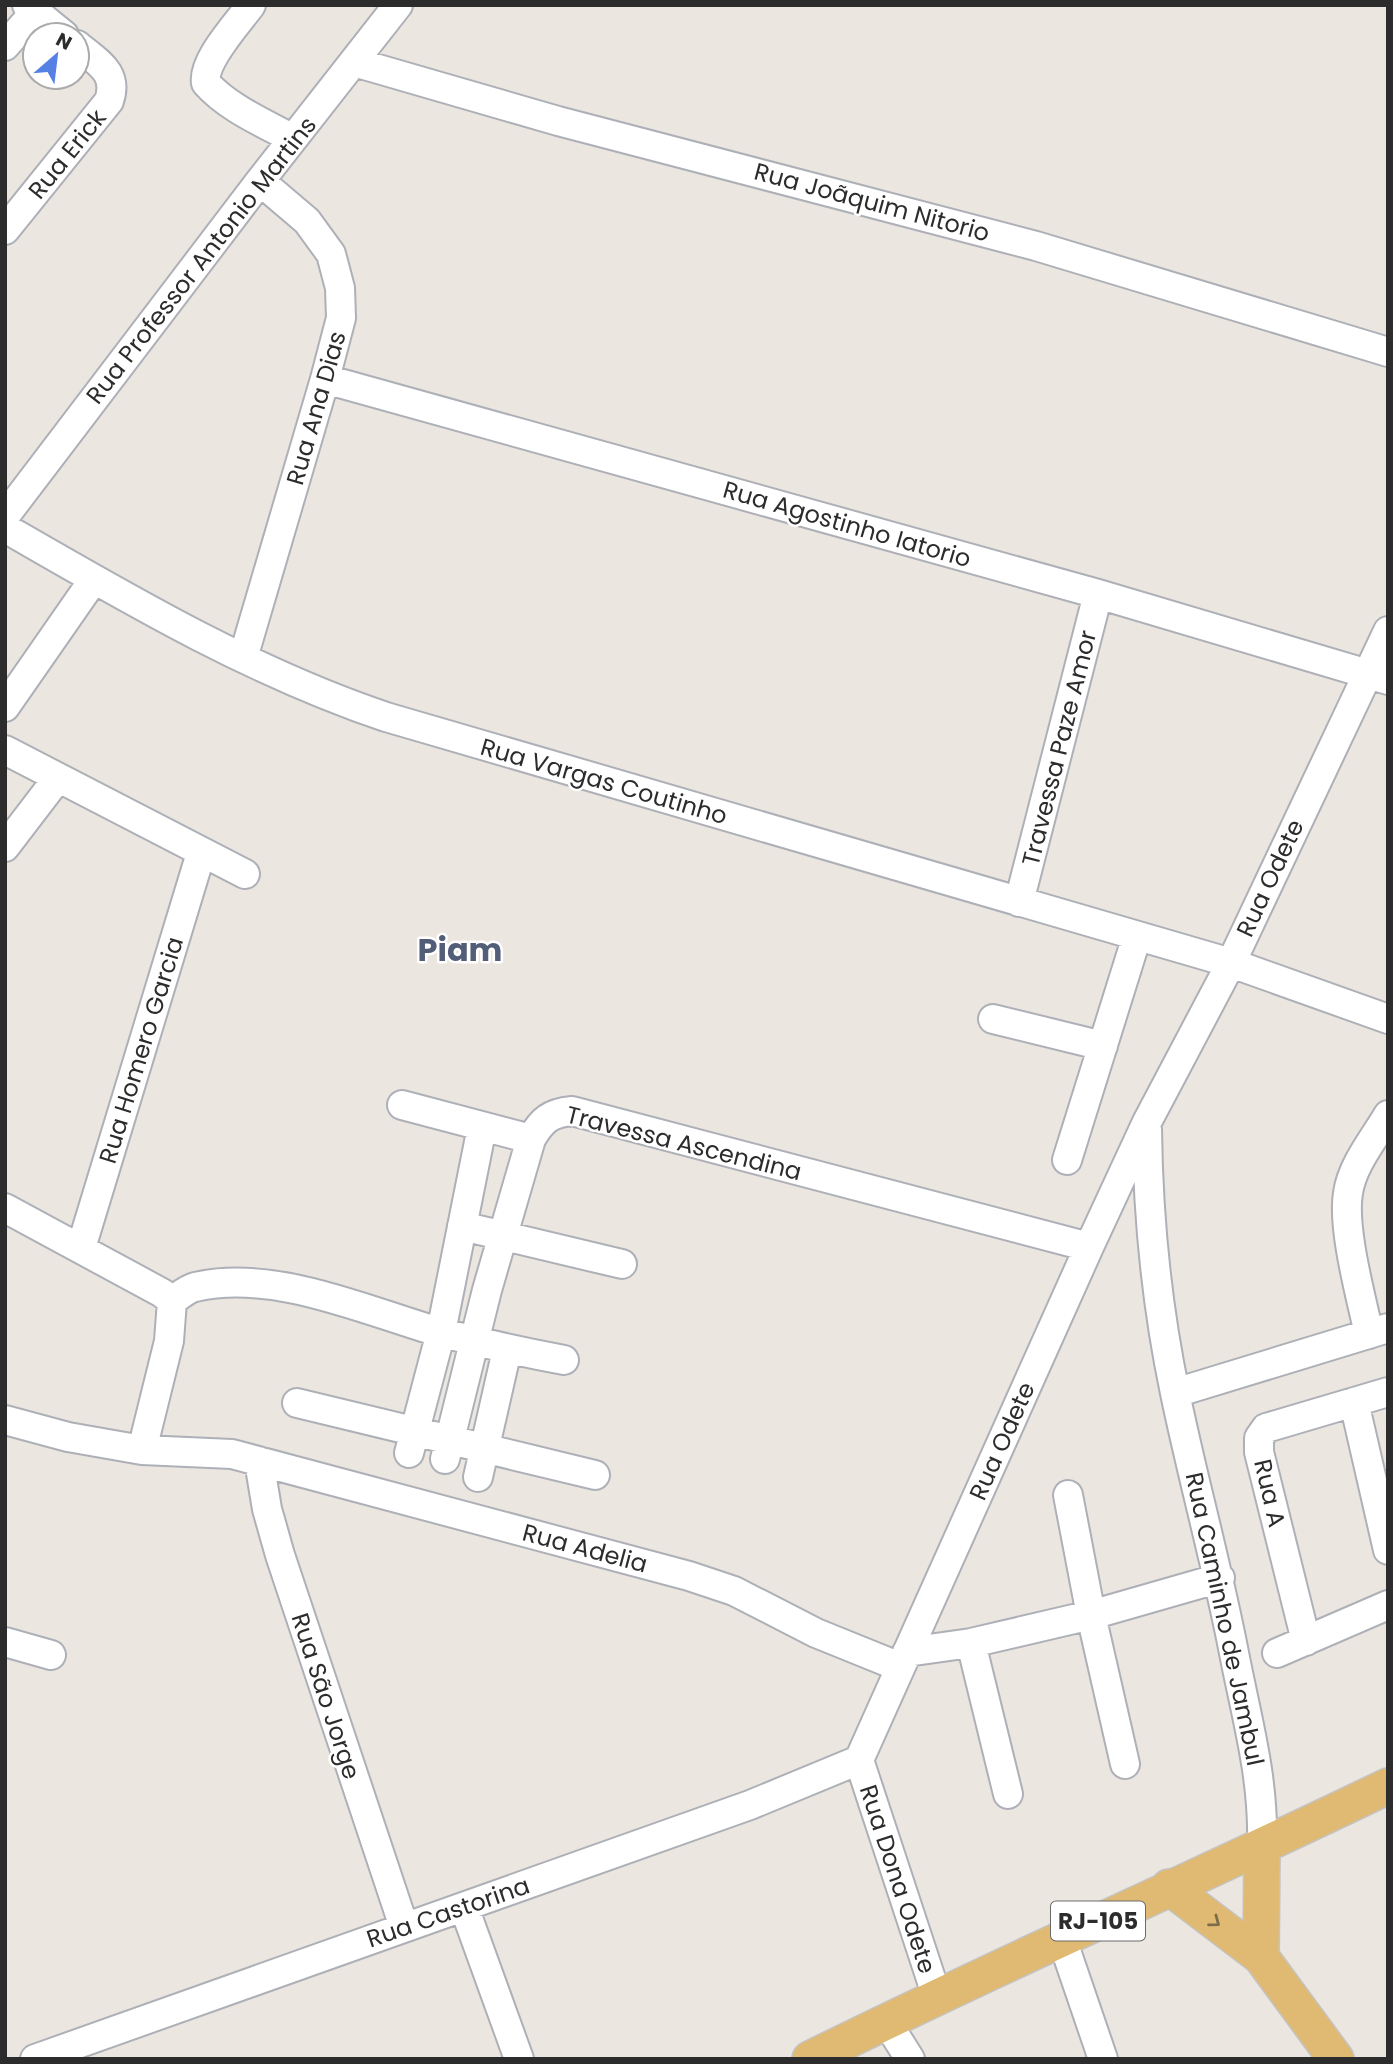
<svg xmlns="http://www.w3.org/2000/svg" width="1393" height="2064" viewBox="0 0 1393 2064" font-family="Poppins,sans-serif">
<rect width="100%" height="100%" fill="#ece6e1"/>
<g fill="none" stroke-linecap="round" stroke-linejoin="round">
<!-- minor casing -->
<g stroke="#adb0b7" stroke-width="32">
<path id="minor" d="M 27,5 L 64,35
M 251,5 C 238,23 202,61 206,83 C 228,108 264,123 293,139
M 5,46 L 35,12
M 354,62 L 558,121 L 1036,246 L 1388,352
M 5,230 L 109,101 C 119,72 97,62 77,45
M 325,379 L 1098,594 L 1388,680
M 5,516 L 260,181 L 398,5
M 5,528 C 128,599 252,672 386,717 L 1231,963 L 1388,1019
M 243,658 L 325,379 L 341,318 L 340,288 L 331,254 L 307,221 L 260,181
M 5,707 L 94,579
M 5,750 L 245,874
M 5,847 L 57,779
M 1019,902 L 1098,594
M 993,1019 L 1103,1046
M 402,1105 L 531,1139
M 1147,1129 C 1148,1217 1157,1307 1175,1393 C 1193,1480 1217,1565 1234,1653 C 1247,1720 1264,1777 1262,1846
M 1067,1160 L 1137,936
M 5,1208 L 162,1293 L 172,1301 L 169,1341 L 142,1450
M 462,1226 L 622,1264
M 81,1248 L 201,853
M 172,1301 C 179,1296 187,1289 195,1287 C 275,1269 363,1310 439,1332 C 481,1343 522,1352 564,1360
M 1369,1334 C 1361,1297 1342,1228 1348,1193 C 1352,1165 1374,1139 1388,1115
M 1175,1393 L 1388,1328
M 1354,1402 L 1388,1550
M 297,1403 L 595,1475
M 5,1420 L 68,1437 L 142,1450 L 232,1454 L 689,1576 L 734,1591 L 816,1633 L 900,1667
M 409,1453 L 441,1332 L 482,1127
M 445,1459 L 487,1290 L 531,1139 C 542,1120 550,1113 572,1111 L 1089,1247
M 259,1461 L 267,1509 L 280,1555 L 404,1927
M 478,1477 L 507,1350
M 1068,1495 L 1091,1615 L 1125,1764
M 1306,1641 L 1259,1452 L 1259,1438 L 1266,1428 L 1388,1392
M 5,1642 L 51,1655
M 971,1643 L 1008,1794
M 907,1652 L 971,1643 L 1091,1615 L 1220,1578
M 1277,1653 L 1388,1605
M 859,1760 L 1089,1247 L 1147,1122 L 1231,963 L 1388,631
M 859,1760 L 937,1997
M 464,1907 L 519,2059
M 1062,1939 L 1103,2059
M 886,2021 L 910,2059
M 35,2059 L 750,1805 L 859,1760"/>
</g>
<!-- major casing -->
<g stroke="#c4c4c4" stroke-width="38">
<path id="major" d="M 1169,1887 L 1261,1957 L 1336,2059
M 1261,1957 L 1262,1846
M 810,2059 C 1001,1964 1196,1879 1388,1786"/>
</g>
<!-- minor -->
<use href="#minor" stroke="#fff" stroke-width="28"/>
<!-- major -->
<use href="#major" stroke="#e0ba72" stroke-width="35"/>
</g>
<!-- one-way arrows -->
<defs><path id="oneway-chevron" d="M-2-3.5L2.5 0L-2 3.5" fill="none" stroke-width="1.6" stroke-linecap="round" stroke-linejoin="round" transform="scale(1.75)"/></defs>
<use stroke="#7d6c4c" href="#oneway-chevron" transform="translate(1215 1922) rotate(37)"/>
<g text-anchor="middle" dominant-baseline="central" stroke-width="5" stroke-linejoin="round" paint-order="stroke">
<!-- shield labels -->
<rect fill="#fff" stroke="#6b6b6b" stroke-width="2" x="1051" y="1901.5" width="94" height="39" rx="5"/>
<g font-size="23" font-weight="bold" fill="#2c2c2c">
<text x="1098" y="1921">RJ-105</text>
</g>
<!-- street labels -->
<g font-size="24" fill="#2c2c2c" stroke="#fff">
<text transform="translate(67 154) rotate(-51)">Rua Erick</text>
<text transform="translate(872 202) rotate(15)">Rua Joãquim Nitorio</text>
<text transform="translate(201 260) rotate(-52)">Rua Professor Antonio Martins</text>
<text transform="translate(316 408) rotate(-74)">Rua Ana Dias</text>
<text transform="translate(847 524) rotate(16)">Rua Agostinho Iatorio</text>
<text transform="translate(1059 748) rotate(-76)">Travessa Paze Amor</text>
<text transform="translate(604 781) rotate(16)">Rua Vargas Coutinho</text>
<text transform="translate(1270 878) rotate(-65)">Rua Odete</text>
<text transform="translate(141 1050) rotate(-73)">Rua Homero Garcia</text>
<text transform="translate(684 1143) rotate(14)">Travessa Ascendina</text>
<text transform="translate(1002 1441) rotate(-66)">Rua Odete</text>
<text transform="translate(1270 1493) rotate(77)">Rua A</text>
<text transform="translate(585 1548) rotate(15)">Rua Adelia</text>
<text transform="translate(1225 1619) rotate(78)">Rua Caminho de Jambul</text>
<text transform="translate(326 1696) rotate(72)">Rua São Jorge</text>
<text transform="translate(898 1879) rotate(72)">Rua Dona Odete</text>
<text transform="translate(448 1912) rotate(-19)">Rua Castorina</text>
</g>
<!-- district labels -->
<g font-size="32" font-weight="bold" fill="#525d78" stroke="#fff">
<text x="460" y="949">Piam</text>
</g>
</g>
<!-- border -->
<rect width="1393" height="2064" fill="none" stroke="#2c2c2c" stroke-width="14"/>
<!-- north arrow -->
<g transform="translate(56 56) rotate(28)"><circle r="33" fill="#ffffff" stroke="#ababab" stroke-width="2"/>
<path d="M0-5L12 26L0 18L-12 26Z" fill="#5681e4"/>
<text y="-10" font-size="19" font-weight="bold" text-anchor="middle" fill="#2c2c2c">N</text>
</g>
</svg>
